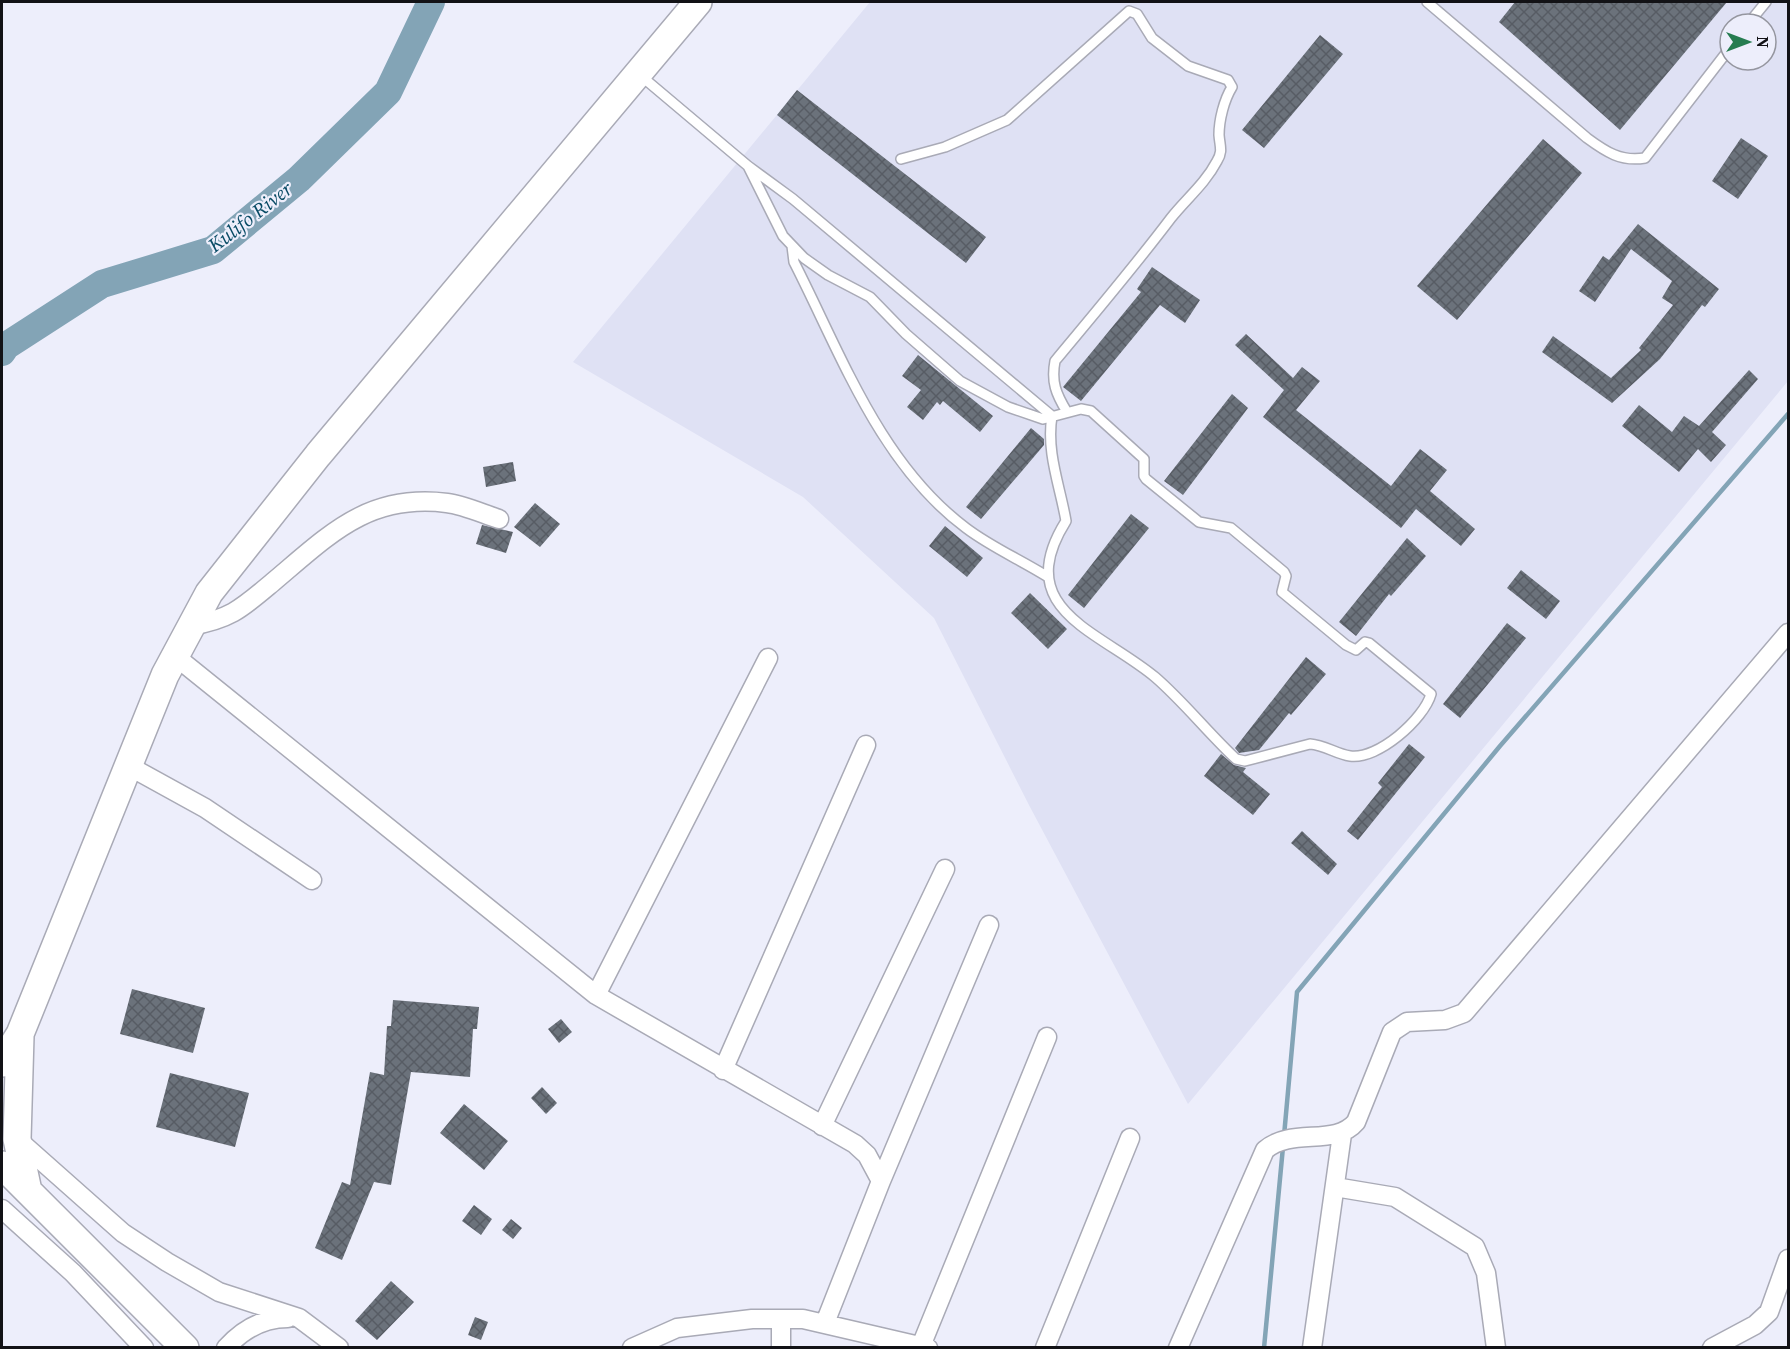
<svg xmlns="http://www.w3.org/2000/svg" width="1790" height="1349" viewBox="0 0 1790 1349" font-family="'Source Serif 4',serif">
<defs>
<pattern id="building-cross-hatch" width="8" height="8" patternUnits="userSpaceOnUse" patternTransform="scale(1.5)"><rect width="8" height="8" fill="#6b727b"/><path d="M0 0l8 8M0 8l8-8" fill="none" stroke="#575c64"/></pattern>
</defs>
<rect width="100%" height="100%" fill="#edeefb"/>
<!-- built -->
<path fill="#dfe1f4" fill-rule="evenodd" d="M 870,2 L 1788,2 L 1788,381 L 1188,1104 L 1030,807 L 934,618 L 803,497 L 573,362 ZM 1730,24 L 1766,24 L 1766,60 L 1730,60 Z"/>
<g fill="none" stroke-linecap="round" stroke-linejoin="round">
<!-- stream -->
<path stroke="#83a4b6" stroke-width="4.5" d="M 1284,1136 L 1297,992 L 1500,746 L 1788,414
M 1264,1348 L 1283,1147"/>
<!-- river -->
<path stroke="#83a4b6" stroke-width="28" d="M 2,352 L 6,346 L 102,284 L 213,250 L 299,179 L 388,92 L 431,2"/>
</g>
<!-- building -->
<path fill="url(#building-cross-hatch)" d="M 1515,2 L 1727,2 L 1620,130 L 1499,22 Z
M 1320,35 L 1343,54 L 1264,148 L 1242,130 Z
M 797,90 L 986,237 L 966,263 L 777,115 Z
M 1741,138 L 1768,156 L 1738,199 L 1712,181 Z
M 1543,139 L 1582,173 L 1457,320 L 1417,286 Z
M 1638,224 L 1719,289 L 1705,307 L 1702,305 L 1660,359 L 1612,403 L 1542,352 L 1553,336 L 1611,378 L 1641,350 L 1639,348 L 1673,305 L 1662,298 L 1672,281 L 1631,249 L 1595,302 L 1579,291 L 1603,256 L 1609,260 Z
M 1152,267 L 1200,300 L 1185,323 L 1160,305 L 1081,401 L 1063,387 L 1141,292 L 1137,289 Z
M 1246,334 L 1293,378 L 1302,367 L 1320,381 L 1296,410 L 1391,486 L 1420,449 L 1447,470 L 1430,491 L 1475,529 L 1461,546 L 1416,509 L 1401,528 L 1263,417 L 1284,390 L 1235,345 Z
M 918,355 L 993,416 L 980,432 L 943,401 L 940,405 L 937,402 L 923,420 L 907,407 L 921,390 L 902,376 Z
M 1749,370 L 1758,379 L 1712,432 L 1726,445 L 1711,462 L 1698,449 L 1679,472 L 1622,426 L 1639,405 L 1672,432 L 1684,416 L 1699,426 Z
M 1232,394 L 1248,408 L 1183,495 L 1164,481 Z
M 1031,428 L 1044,439 L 1044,445 L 981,519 L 966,507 Z
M 513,462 L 516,481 L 486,487 L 483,467 Z
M 535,503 L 560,524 L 540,547 L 514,527 Z
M 1131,514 L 1149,528 L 1084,608 L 1068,595 Z
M 482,525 L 513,532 L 506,553 L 476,544 Z
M 945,526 L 983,558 L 967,577 L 929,546 Z
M 1407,538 L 1426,556 L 1391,596 L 1389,594 L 1356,636 L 1339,622 Z
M 1521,570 L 1560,601 L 1546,619 L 1507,588 Z
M 1030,593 L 1067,629 L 1048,649 L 1011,613 Z
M 1507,623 L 1526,638 L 1460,718 L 1443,704 Z
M 1306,657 L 1326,674 L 1291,715 L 1289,713 L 1259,750 L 1239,753 L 1235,748 Z
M 1409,744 L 1425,757 L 1358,840 L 1347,831 L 1382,787 L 1378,783 Z
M 1221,754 L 1234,765 L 1246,768 L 1243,772 L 1270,794 L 1253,815 L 1204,776 Z
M 1302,831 L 1337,864 L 1328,875 L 1291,843 Z
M 132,989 L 205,1008 L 193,1053 L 120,1034 Z
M 393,1000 L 479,1007 L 477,1029 L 473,1029 L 470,1077 L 411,1072 L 391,1185 L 374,1182 L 342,1260 L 315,1248 L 342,1182 L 350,1185 L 370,1072 L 384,1075 L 387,1026 L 391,1026 Z
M 561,1019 L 572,1032 L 559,1043 L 548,1029 Z
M 170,1073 L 249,1093 L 235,1147 L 156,1127 Z
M 542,1087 L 557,1103 L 546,1114 L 531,1098 Z
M 464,1104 L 508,1141 L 484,1170 L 440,1133 Z
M 474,1205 L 492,1219 L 481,1235 L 462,1221 Z
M 511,1219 L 522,1228 L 513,1239 L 502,1230 Z
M 391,1281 L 414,1302 L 377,1340 L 355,1321 Z
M 475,1317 L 488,1322 L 481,1340 L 468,1335 Z"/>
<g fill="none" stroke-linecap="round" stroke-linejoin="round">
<!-- lane casing -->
<g stroke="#a9aab6" stroke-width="12">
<path id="lane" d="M 1427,2 L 1587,138 C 1606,152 1621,162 1645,158 L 1730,48
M 1748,24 L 1766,2
M 640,75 L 748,166 L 793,199 L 1052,416
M 901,159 L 945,147 L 1007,120 L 1129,11 L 1137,14 L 1152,38 L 1188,66 L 1228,80 L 1232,87 C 1224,100 1219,120 1219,135 C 1220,147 1223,151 1217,161 C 1205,184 1186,199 1171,218 C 1134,267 1094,314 1055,361 C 1051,382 1056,394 1067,412
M 748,166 L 783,236 L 804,258 L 828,275 L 870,297 L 906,334 L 960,381 L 1008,407 L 1043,419 L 1081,409 L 1091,411 L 1144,459 L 1144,476 L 1146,479 L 1199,522 L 1231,528 L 1284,572 L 1286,576 L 1282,592 L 1346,645 L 1356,650 L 1365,642 L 1369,643 L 1431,694 C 1424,719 1378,760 1350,756 C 1336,754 1325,745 1310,744 L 1245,761 L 1236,759 C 1208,733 1184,702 1155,677 C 1100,631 1010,610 1066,521 C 1060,486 1046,452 1052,416
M 792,246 L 794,262 C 841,354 880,464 966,528 C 991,547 1021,560 1048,577"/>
</g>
<!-- street casing -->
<g stroke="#a9aab6" stroke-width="21">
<path id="street" d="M 190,626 C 231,619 242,608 273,582 C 329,535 368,493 447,503 C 464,505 483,514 499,519
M 175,656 L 596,995 L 855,1144 L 867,1155 L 881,1181 L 825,1323
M 127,765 L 205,808 L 312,880
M 596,995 L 768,658
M 723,1070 L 866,745
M 822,1126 L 945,869
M 17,1139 L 123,1233 L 167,1262 L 219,1292 L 299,1318 L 339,1348
M 881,1181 L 989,925
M 1335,1187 L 1395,1197 L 1475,1247 L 1486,1273 L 1496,1348
M 2,1209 L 73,1273 L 144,1348
M 921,1346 L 1047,1037
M 226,1348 C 243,1329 263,1318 288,1318
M 632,1348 L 677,1328 L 752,1319 L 803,1319 L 928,1348
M 781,1348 L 781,1319
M 1045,1348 L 1130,1138
M 1178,1348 L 1265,1150 C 1292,1127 1335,1147 1356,1122 L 1392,1032 L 1407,1022 L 1445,1020 L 1464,1013 L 1788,633
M 1312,1348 L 1342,1134
M 1712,1348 L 1755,1325 L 1769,1312 L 1788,1259"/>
</g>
<!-- secondary casing -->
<g stroke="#a9aab6" stroke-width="30">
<path id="secondary" d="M 20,1036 L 17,1139 L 28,1191
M 2,1063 L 20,1034 L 165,675 L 209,593 L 318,455 L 698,2
M 2,1165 L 185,1348"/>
</g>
<!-- lane -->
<use href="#lane" stroke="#fff" stroke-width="9"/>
<!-- street -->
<use href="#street" stroke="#fff" stroke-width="18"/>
<!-- secondary -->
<use href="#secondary" stroke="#fff" stroke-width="27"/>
</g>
<g text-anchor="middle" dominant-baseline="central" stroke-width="4.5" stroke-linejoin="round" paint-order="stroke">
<!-- water labels -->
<g font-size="20" font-style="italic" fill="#094b65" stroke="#edeefb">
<text transform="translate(250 217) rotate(-38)">Kulifo River</text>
</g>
</g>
<!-- border -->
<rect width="1790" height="1349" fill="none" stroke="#121216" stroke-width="6"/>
<!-- north arrow -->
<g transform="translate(1748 42) rotate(90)"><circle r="28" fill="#edeefb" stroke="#95969f" stroke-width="1.5"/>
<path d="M0-4.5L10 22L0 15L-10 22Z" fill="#267c50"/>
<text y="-9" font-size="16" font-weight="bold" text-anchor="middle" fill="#121216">N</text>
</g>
</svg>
